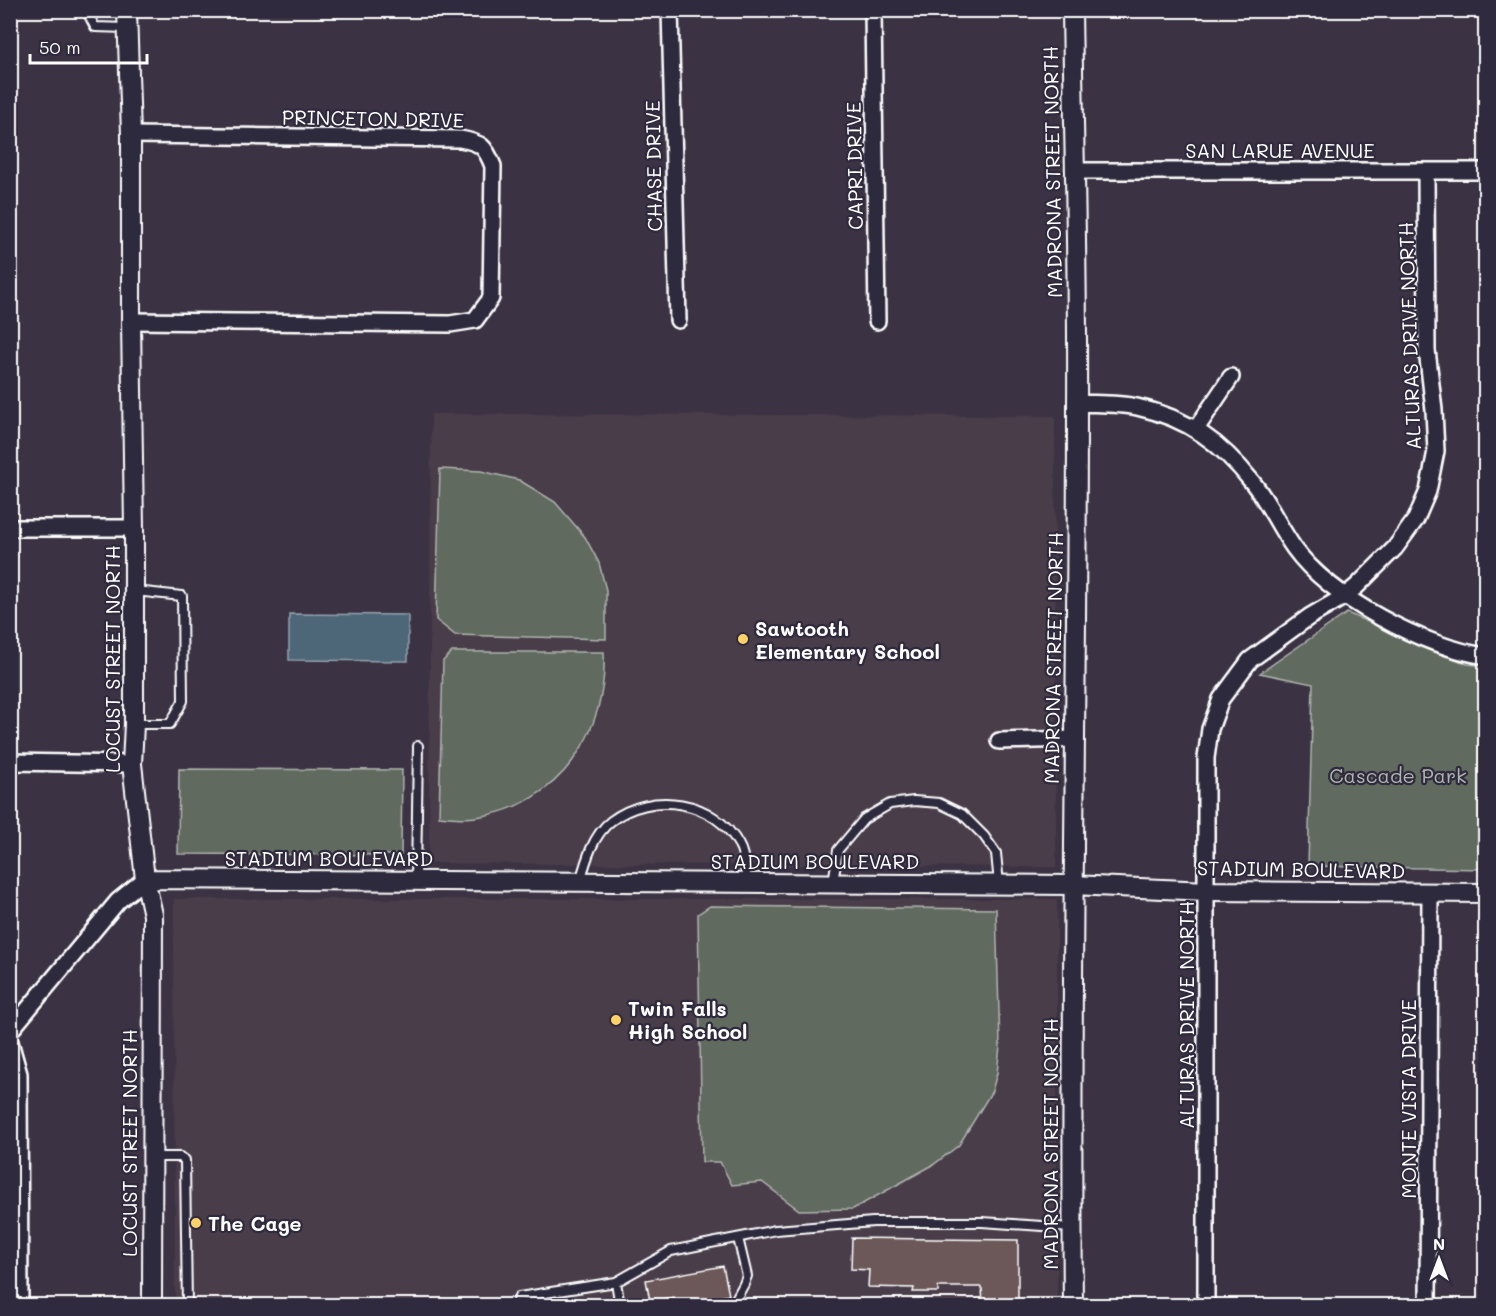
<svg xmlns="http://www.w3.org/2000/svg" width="1496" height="1316" viewBox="0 0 1496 1316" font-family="Mali,sans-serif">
<rect width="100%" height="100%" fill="#3b3343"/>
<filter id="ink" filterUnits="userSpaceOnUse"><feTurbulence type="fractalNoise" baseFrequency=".0167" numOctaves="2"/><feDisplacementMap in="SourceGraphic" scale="12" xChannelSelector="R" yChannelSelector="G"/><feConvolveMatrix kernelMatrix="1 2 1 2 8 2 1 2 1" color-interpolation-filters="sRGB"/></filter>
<g filter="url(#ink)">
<!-- built -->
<path fill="#4a3e4a" d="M 431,414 L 1055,416 L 1056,867 L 429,863 Z
M 174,899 L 1057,899 L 1057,1305 L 175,1305 Z"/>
<!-- green -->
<path fill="#606b5f" stroke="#b0b5af" stroke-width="1.5" d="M 440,469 L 481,471 L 519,480 L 555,502 L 585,537 L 599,563 L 606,590 L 606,639 L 455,635 L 436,620 Z
M 1347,613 L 1467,664 L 1485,666 L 1485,869 L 1308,866 L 1313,684 L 1260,673 Z
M 452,652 L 604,652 C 608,733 559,806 476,817 C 464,819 451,817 439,816 L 443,661 Z
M 179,769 L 402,770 L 401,855 L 178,854 Z
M 710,906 L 996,909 L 1000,1046 L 997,1073 L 992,1091 L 959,1145 L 933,1165 L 853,1209 L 799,1210 L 762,1182 L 732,1185 L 720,1162 L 702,1162 L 698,914 Z"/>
<!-- water -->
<path fill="#4e6678" stroke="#95a3ae" stroke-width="1.5" d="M 289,614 L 408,615 L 408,661 L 289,660 Z"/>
<!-- building -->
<path fill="#6c5959" stroke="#fff" stroke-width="1.5" d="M 852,1238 L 1018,1240 L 1018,1306 L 983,1306 L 982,1287 L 938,1287 L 938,1292 L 913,1292 L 914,1288 L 868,1287 L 869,1270 L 851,1269 Z
M 723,1266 L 729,1295 L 710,1299 L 711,1306 L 676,1306 L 674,1297 L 650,1301 L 646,1280 Z"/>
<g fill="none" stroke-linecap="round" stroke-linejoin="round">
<!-- service casing -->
<g stroke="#fff" stroke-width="12">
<path id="service" d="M 86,10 L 95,27 L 126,28
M 134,724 L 170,724 L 183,701 L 182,596 L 135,591
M 416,880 L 418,746
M 580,882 C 586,860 593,835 611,821 C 652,790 715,800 739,845 C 745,855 745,870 747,881
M 833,883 L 838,850 L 864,819 L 890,804 L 914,801 L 939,803 L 962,814 L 984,836 L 996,853 L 999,884
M 153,1157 L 180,1157 L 185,1160 L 187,1306
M 516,1306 L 519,1297 L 616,1282
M 620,1306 L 616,1282 L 671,1251 L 776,1230 L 873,1222 L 982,1222 L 1072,1228
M 732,1306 L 744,1284 L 747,1276 L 738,1238"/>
</g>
<!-- minor casing -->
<g stroke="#fff" stroke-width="20">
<path id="minor" d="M 670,10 L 678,320
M 873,10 L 877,321
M 1074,171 L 1486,171
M 131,321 L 450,324 L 475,320 L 491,298 L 493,166 C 485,146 482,143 460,139 L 131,135
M 1077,403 C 1096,404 1118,403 1137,407 C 1187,418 1221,442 1253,483 C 1269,503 1279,527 1294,548 C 1330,598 1425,648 1486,656
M 1196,429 L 1231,377
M 10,528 L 134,528
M 999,741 L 1076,739
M 10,762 L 132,764
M 10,1031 L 118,901 L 145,879
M 10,1042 L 19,1074 L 20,1306
M 1206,1306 L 1206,758 L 1210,729 L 1221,699 L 1250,660 L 1309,617 L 1345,596 L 1357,586 L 1395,548 L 1416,519 L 1428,491 L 1436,451 L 1434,410 L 1427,350 L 1426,171
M 1428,1306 L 1430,893"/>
</g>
<!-- tertiary casing -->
<g stroke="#fff" stroke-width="22">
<path id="tertiary" d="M 127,10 L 131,135 L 131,321 L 134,528 L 134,724 L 132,764 L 145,879 L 153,915 L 152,1306
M 1072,10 C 1074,143 1078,275 1077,407 C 1077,707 1070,1006 1073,1306
M 145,879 L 1072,885 L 1208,891 L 1486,893"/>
</g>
<!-- service -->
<use href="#service" stroke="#2f2a3d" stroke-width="8"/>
<!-- minor -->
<use href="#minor" stroke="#2f2a3d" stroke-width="15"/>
<!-- tertiary -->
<use href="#tertiary" stroke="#2f2a3d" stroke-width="18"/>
</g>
</g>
<!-- markers -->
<g fill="#ffd166" stroke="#2f2a3d" stroke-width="2">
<circle cx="743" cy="639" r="6"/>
<circle cx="616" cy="1020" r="6"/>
<circle cx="196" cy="1223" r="6"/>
</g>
<g text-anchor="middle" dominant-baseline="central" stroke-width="4.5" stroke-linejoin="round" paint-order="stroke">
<!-- street labels -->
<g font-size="20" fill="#fff" stroke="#2f2a3d">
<text transform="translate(373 118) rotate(1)">PRINCETON DRIVE</text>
<text x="1280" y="150">SAN LARUE AVENUE</text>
<text transform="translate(653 166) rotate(-91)">CHASE DRIVE</text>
<text transform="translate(854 166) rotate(-91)">CAPRI DRIVE</text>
<text transform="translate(1052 172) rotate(-91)">MADRONA STREET NORTH</text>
<text transform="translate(1409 336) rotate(-92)">ALTURAS DRIVE NORTH</text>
<text transform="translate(1053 658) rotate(-89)">MADRONA STREET NORTH</text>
<text transform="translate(112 659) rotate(-90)">LOCUST STREET NORTH</text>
<text x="329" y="858">STADIUM BOULEVARD</text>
<text x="815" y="861">STADIUM BOULEVARD</text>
<text transform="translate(1301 869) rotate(1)">STADIUM BOULEVARD</text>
<text transform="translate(1186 1015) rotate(-90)">ALTURAS DRIVE NORTH</text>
<text transform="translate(1408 1099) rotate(-90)">MONTE VISTA DRIVE</text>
<text transform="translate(129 1143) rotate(-90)">LOCUST STREET NORTH</text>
<text transform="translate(1050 1144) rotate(-90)">MADRONA STREET NORTH</text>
</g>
<!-- poi labels -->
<g font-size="20" font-weight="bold" fill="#fff" stroke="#2f2a3d" text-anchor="start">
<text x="755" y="628">Sawtooth<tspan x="755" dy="23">Elementary School</tspan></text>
<text x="628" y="1008">Twin Falls<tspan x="628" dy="23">High School</tspan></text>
<text x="208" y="1223">The Cage</text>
</g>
<!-- park labels -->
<g font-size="20" fill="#b0b5af" stroke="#2f2a3d">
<text x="1398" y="775">Cascade Park</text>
</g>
</g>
<!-- margin -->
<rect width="1496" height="1316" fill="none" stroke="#2f2a3d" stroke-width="36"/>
<rect x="18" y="18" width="1460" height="1280" fill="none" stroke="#fff" stroke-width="2" filter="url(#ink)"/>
<!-- north arrow -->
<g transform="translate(1439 1259)" stroke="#2f2a3d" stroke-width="4.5" paint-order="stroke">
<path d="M0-4.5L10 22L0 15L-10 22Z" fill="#ffffff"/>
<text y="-9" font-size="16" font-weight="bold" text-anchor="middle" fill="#ffffff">N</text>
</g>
<!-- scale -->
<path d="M30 54v9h117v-9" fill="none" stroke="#ffffff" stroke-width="3"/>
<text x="39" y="54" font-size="18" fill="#ffffff" stroke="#2f2a3d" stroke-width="4.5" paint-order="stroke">50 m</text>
</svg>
